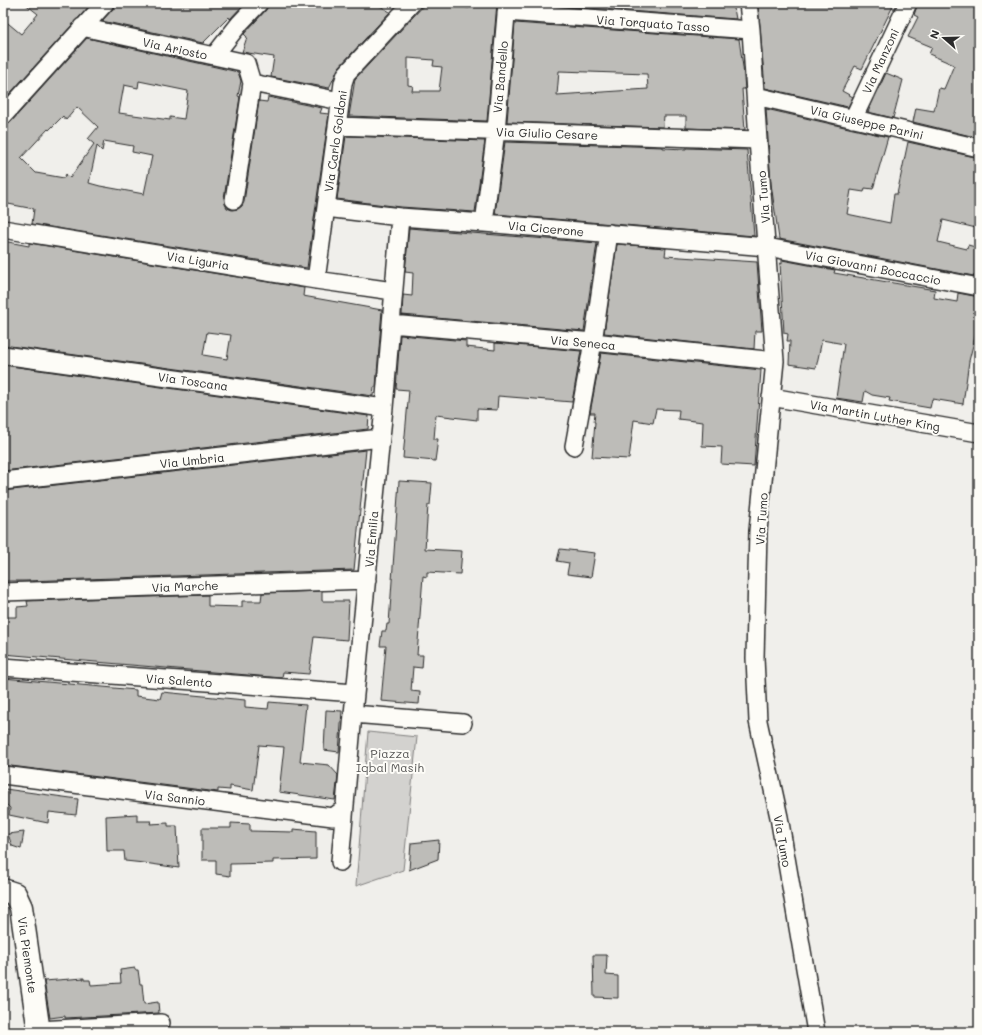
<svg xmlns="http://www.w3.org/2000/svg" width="982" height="1035" viewBox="0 0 982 1035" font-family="Mali,sans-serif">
<rect width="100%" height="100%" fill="#f0efeb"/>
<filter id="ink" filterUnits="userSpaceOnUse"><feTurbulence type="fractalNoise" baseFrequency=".025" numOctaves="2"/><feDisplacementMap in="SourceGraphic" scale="8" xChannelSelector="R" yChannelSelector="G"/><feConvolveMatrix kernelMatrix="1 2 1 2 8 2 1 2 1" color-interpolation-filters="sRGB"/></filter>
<g filter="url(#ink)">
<!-- green -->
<path fill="#d3d2cf" stroke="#7f7e7d" d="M 368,732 L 417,737 L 403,870 L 356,886 Z"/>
<!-- building -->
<path fill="#bdbcb8" stroke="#2b2b2b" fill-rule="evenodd" d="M 24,3 L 92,3 L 3,101 L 3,19 L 21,34 L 38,14 Z
M 115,3 L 245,3 L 230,19 L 229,17 L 203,43 L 102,21 L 113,9 Z
M 269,3 L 375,3 L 390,12 L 339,67 L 329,88 L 271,77 L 274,57 L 242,52 L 247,37 L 244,34 L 266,10 Z
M 426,3 L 443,3 L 443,5 L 469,8 L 470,3 L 497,3 L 487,121 L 349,116 L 355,79 ZM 408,58 L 434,60 L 433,66 L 442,67 L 439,91 L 412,91 L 413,86 L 408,85 Z
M 520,3 L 733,3 L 736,19 Z
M 758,3 L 897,3 L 896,5 L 894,4 L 862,69 L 855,66 L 842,91 L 853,97 L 848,107 L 765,88 Z
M 918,3 L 979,3 L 979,138 L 913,122 L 916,108 L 934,111 L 939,88 L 944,89 L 954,65 L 929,54 L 932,47 L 908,37 L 918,17 L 914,15 Z
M 515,23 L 739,39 L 743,67 L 745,89 L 742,89 L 745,130 L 686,128 L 686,116 L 664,116 L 663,127 L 507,122 ZM 559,71 L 647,74 L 648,89 L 557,95 Z
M 87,38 L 238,72 L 241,81 L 238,96 L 240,97 L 224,198 L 225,204 L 227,208 L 232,210 L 238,209 L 242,206 L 244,202 L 259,101 L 267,102 L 268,97 L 322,108 L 320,113 L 329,114 L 307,268 L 32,224 L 34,209 L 3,203 L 3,126 L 10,123 ZM 139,81 L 188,91 L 184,119 L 170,117 L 170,120 L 119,113 L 124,85 L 138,88 ZM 77,107 L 98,127 L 88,139 L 94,144 L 70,178 L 66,174 L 64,178 L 36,173 L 21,158 L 48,129 L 49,130 L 63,116 L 66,120 ZM 104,141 L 133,146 L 132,152 L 152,156 L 144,194 L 100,186 L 89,183 L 97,146 L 102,151 Z
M 886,73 L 903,80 L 893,118 L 868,112 Z
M 766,109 L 888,137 L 873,189 L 865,188 L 864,192 L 851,190 L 847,214 L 890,223 L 894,194 L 897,194 L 908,142 L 979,158 L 979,216 L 976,228 L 943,220 L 938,242 L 967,249 L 968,245 L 979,248 L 979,277 L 779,239 L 771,184 Z
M 346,136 L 485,141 L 475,212 L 401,207 L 337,199 Z
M 505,142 L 663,147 L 663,148 L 686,149 L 686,148 L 747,150 L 754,236 L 495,214 Z
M 409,228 L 597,243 L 584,331 L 402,315 L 403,295 L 412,296 L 413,273 L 405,272 Z
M 3,241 L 29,246 L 29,243 L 304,288 L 303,296 L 382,310 L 376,387 L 374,387 L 373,396 L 3,345 ZM 207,332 L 231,335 L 227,359 L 203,355 Z
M 617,244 L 666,248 L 665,256 L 757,262 L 762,331 L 755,331 L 754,349 L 604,333 Z
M 782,260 L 835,270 L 834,273 L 935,290 L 934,298 L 957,302 L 958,293 L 979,297 L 979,330 L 977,329 L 969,361 L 963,404 L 932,399 L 930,408 L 889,401 L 890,398 L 872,395 L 865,391 L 863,402 L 836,398 L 844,344 L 822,340 L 816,368 L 789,364 L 790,341 L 787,341 L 788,334 L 784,333 L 780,263 L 782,264 Z
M 400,335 L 466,341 L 466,347 L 495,350 L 495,343 L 581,351 L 572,402 L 498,396 L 497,410 L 477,409 L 477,420 L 436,415 L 434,439 L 438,439 L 435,461 L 403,458 L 409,390 L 396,389 Z
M 601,353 L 761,370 L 754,466 L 721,464 L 722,447 L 702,446 L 703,422 L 678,419 L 679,410 L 656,409 L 653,423 L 634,420 L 629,459 L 592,457 L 595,422 L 594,422 L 595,413 L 590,413 Z
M 3,365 L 369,416 L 368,429 L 3,471 Z
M 366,450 L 354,570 L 25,581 L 3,581 L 3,491 Z
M 399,481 L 432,483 L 430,505 L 428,505 L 425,549 L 462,551 L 460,574 L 427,572 L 427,577 L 423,576 L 417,655 L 423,655 L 422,668 L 413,667 L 411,691 L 420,692 L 419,704 L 381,701 L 386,646 L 380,646 L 382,631 L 386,631 L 387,624 L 389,624 Z
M 560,549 L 595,553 L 591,577 L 567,574 L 569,563 L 557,561 Z
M 322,591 L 322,601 L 349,601 L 347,640 L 314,637 L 309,674 L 283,672 L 282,678 L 3,654 L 3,617 L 17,617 L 17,607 L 28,606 L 27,601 L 208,595 L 208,606 L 242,607 L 242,601 L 261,601 L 262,593 Z
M 3,678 L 136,690 L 136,696 L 160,699 L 162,692 L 245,700 L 245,707 L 268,709 L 269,702 L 306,705 L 300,762 L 329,765 L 338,775 L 335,800 L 279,792 L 284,747 L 259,745 L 253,790 L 230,786 L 230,790 L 218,789 L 218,792 L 3,765 Z
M 326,710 L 342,711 L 339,752 L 324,750 Z
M 5,789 L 78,799 L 76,815 L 49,812 L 48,823 L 9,815 L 10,808 L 4,802 Z
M 137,814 L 137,821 L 151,821 L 150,824 L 168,823 L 168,826 L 177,826 L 179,868 L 144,863 L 125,861 L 124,851 L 107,851 L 106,816 Z
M 231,823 L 250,824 L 250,831 L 293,832 L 293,829 L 316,831 L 316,859 L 273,860 L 273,863 L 230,864 L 230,876 L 216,874 L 216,860 L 202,860 L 202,828 L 231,828 Z
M 24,832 L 21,849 L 12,846 L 8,834 Z
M 439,840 L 438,859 L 409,870 L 411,843 Z
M 593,955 L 607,955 L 606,975 L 618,976 L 618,998 L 594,997 Z
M 135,968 L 135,970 L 138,970 L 140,984 L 142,984 L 144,1004 L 158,1002 L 159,1013 L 65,1018 L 65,1016 L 50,1018 L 44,981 L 84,978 L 84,980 L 90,980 L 91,985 L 121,983 L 120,970 Z"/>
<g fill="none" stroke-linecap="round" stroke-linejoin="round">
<!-- street casing -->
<g stroke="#2b2b2b" stroke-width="20">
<path id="street" d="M 748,3 L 751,30 L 758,140 L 775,361 L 758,531 L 755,658 L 758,721 L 779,817 L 816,1032
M 506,12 L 751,30
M 82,27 L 246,63 L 252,83 L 234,200
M 214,56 L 240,23 L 259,3
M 252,83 L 340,101
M 756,96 L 979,148
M 3,116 L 105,3
M 853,119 L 908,3
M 337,126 L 758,140
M 326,208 L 400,217 L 484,223 L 767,247 L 979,287
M 484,223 L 496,131 L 507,3
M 3,229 L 316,280 L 393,291
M 316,280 L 343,83 L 346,74 L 412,3
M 391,324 L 593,342 L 775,361
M 3,355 L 384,408
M 771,397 L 979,433
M 574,446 L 593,342 L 609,233
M 3,481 L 381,438
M 3,592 L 367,580
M 3,667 L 355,693
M 353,714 L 463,723
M 3,775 L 333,817 L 344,809
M 340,862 L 353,714 L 384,408 L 400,217
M 39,1030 L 161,1023"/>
</g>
<!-- secondary casing -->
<g stroke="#2b2b2b" stroke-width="25">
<path id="secondary" d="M 3,890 L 15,894 L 21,907 L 39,1032"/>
</g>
<!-- street -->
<use href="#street" stroke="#fdfcf7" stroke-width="17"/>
<!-- secondary -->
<use href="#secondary" stroke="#fdfcf7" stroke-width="22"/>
</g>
</g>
<g text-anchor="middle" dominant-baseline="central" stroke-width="4" stroke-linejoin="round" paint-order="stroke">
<!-- street labels -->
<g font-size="12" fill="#2b2b2b" stroke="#fdfcf7">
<text transform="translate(653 23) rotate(4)">Via Torquato Tasso</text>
<text transform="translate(175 48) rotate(12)">Via Ariosto</text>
<text transform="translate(880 61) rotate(-65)">Via Manzoni</text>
<text transform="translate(500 77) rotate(-85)">Via Bandello</text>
<text transform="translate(867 122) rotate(13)">Via Giuseppe Parini</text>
<text transform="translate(547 133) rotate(2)">Via Giulio Cesare</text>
<text transform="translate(335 141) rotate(-82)">Via Carlo Goldoni</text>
<text transform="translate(763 197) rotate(-95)">Via Tumo</text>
<text transform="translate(546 228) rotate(5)">Via Cicerone</text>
<text transform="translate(198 260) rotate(9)">Via Liguria</text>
<text transform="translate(873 267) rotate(11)">Via Giovanni Boccaccio</text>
<text transform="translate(583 342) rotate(5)">Via Seneca</text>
<text transform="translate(193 381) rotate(8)">Via Toscana</text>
<text transform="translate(875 415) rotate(10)">Via Martin Luther King</text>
<text transform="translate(192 460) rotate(-6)">Via Umbria</text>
<text transform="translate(761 519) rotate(-86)">Via Tumo</text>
<text transform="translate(371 539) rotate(-85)">Via Emilia</text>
<text transform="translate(185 586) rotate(-2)">Via Marche</text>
<text transform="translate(179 680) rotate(4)">Via Salento</text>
<text transform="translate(175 797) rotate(7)">Via Sannio</text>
<text transform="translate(783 841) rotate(80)">Via Tumo</text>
<text transform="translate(28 955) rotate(82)">Via Piemonte</text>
</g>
<!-- park labels -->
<g font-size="12" fill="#555554" stroke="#fdfcf7">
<text x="390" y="753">Piazza<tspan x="390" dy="14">Iqbal Masih</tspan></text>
</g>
</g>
<!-- margin -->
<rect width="982" height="1035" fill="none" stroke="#fdfcf7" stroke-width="16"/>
<rect x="8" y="8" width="966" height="1019" fill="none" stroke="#2b2b2b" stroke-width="1.5" filter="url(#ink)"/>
<!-- north arrow -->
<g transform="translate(944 38) rotate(290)" stroke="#fdfcf7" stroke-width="3" paint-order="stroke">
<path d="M0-3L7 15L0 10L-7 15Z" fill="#2b2b2b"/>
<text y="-6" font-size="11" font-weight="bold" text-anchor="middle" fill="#2b2b2b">N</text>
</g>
</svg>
